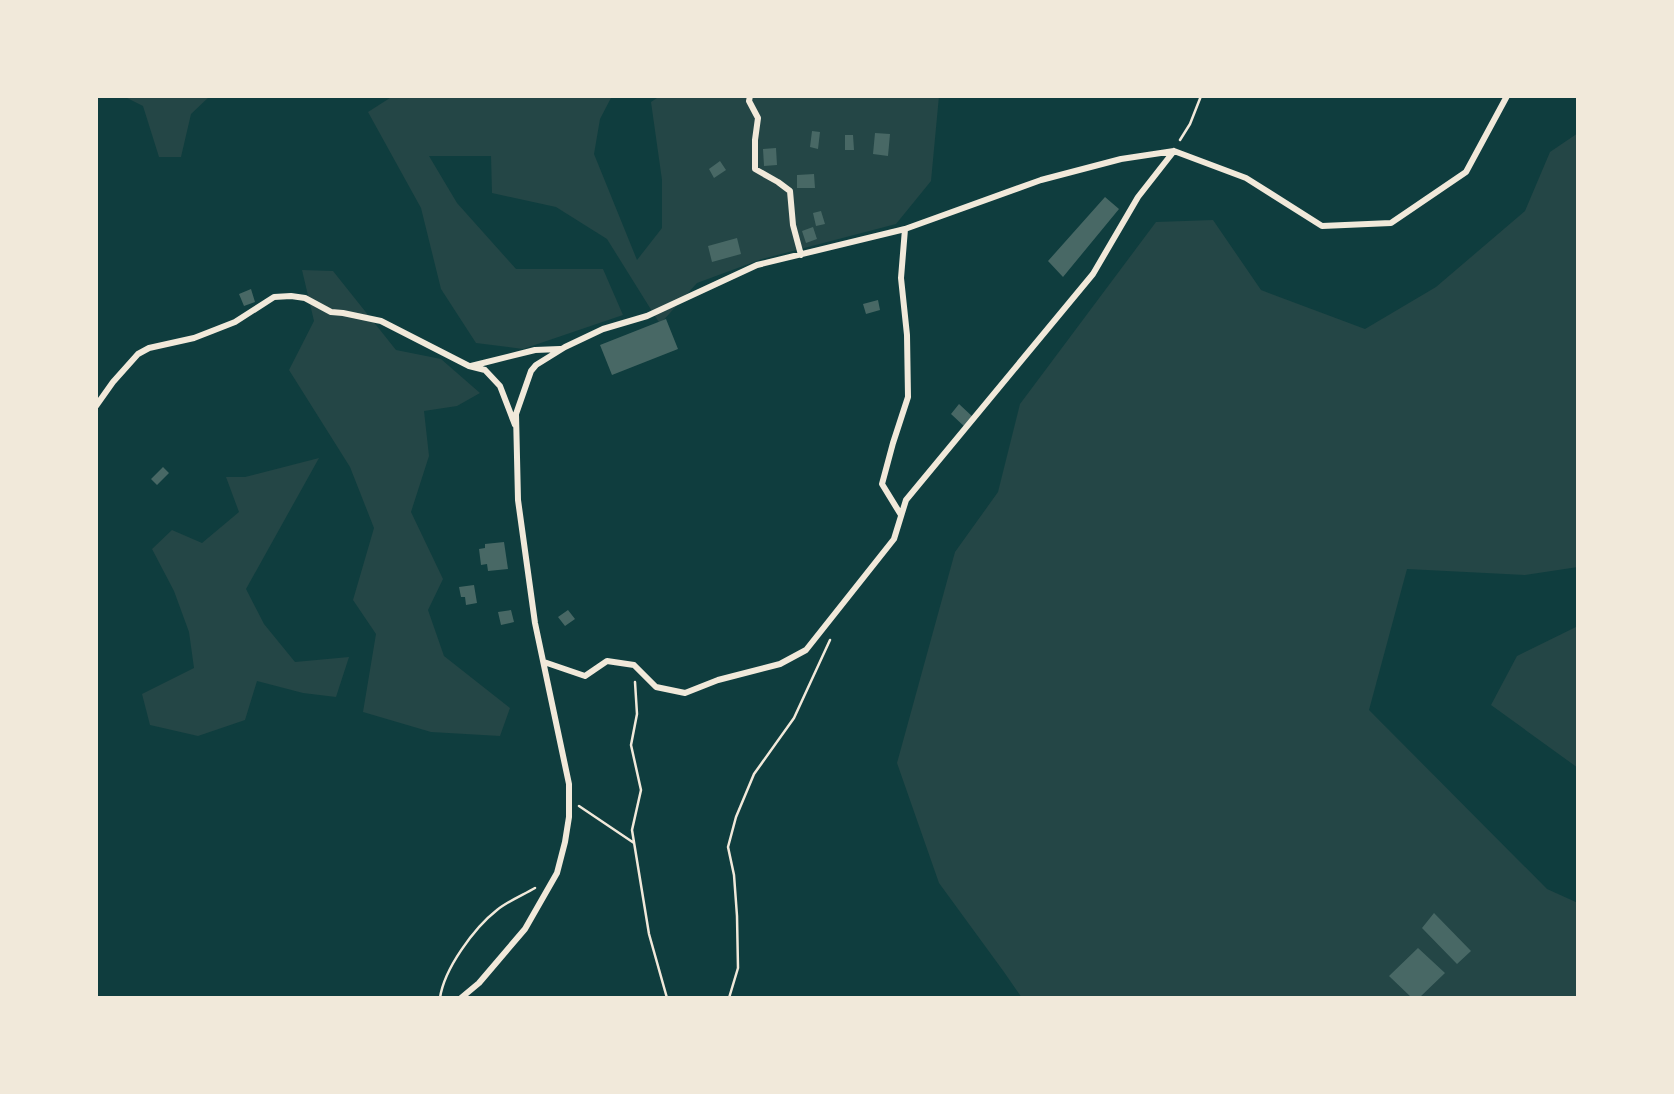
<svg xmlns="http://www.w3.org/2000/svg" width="1674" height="1094" viewBox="0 0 1674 1094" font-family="'Roboto Serif',serif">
<rect width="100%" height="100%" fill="#0f3d3e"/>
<!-- green -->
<path fill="#244646" d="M 123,96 L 210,96 L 191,114 L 181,157 L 159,157 L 143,106 Z
M 393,96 L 612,96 L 600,119 L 594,154 L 637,260 L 662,228 L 662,180 L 651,102 L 660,96 L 939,96 L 931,181 L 896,224 L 762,259 L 697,283 L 660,324 L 607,239 L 556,207 L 492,193 L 491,156 L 429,156 L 457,203 L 516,269 L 603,269 L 623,315 L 523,349 L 476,343 L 441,289 L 421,208 L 368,112 Z
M 1578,133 L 1578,567 L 1525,575 L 1407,569 L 1369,710 L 1547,889 L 1578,903 L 1578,998 L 1022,998 L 1004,972 L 939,883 L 897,763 L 955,552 L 998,492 L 1020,404 L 1156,222 L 1213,220 L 1261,290 L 1365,329 L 1436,287 L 1525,211 L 1550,152 Z
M 302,270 L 333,271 L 396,350 L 441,359 L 480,393 L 457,406 L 424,411 L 429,456 L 411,512 L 443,579 L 428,610 L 444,656 L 510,708 L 500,736 L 431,732 L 363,712 L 376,634 L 353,600 L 374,528 L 350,467 L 289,370 L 314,321 Z
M 319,458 L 246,589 L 264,624 L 295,662 L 349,657 L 336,697 L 303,693 L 257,681 L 245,720 L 198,736 L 150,725 L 142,694 L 194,668 L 189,632 L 174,591 L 152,549 L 172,530 L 202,543 L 239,512 L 226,477 L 245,477 Z
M 1578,626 L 1578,768 L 1491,705 L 1517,656 Z"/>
<!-- building -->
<path fill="#486865" d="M 812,131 L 820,132 L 818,149 L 810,147 Z
M 875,133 L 890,134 L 888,156 L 873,154 Z
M 845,135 L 853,135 L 854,150 L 845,150 Z
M 776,148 L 777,165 L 764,166 L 763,149 Z
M 720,161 L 726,170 L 714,178 L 709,169 Z
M 814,174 L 815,188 L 797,188 L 797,175 Z
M 1105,197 L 1119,209 L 1063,277 L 1048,261 Z
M 821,211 L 825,224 L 816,226 L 813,213 Z
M 813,227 L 817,239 L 806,243 L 802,231 Z
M 737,238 L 741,254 L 712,262 L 708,246 Z
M 251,289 L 255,302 L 244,306 L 239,294 Z
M 878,300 L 880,310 L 866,314 L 863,304 Z
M 666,319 L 678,349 L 612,375 L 600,345 Z
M 959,404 L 974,418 L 966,428 L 951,414 Z
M 163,467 L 169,473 L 157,485 L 151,479 Z
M 504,542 L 508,569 L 488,571 L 487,564 L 481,565 L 479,549 L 485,548 L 485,544 Z
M 474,585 L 477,603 L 466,605 L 465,597 L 461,597 L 459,587 Z
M 511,610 L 514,622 L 501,625 L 498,612 Z
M 568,610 L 575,619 L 565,626 L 558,617 Z
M 1434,913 L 1471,951 L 1457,964 L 1422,928 Z
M 1418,948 L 1445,973 L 1419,998 L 1412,998 L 1389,976 Z"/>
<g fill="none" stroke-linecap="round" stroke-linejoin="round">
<!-- path -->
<path stroke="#f1e9da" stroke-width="2.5" d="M 1180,140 L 1190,124 L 1201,96
M 635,682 L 637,714 L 631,745 L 641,790 L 632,830 L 649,934 L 667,998
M 579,806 L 634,843
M 440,998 C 444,969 474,928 497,910 C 508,901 523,895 535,888
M 729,998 L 738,968 L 737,916 L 734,875 L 728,847 L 736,817 L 754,774 L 794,718 L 830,640"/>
<!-- minor -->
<path stroke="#f1e9da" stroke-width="6" d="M 750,96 L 749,101 L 758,118 L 755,140 L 755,169 L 778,182 L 790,191 L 793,225 L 801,255
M 471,366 L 535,350 L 560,349
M 96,406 L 113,382 L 138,354 L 149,348 L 194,338 L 212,331 L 235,322 L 274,297 L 291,296 L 305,298 L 331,312 L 343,313 L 381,321 L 469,366 L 485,370 L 500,386 L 515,425
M 901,515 L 882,484 L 893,443 L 908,397 L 907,335 L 901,278 L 905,229
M 544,662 L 585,676 L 607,661 L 634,665 L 656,687 L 685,693 L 718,680 L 780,664 L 806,650 L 894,539 L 906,500 L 1093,274 L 1138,197 L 1174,151
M 461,998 L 479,983 L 525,929 L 557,873 L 565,842 L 569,817 L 569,784 L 535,623 L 518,500 L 516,414 L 531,371 L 536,365 L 565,347 L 603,329 L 647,316 L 757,265 L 905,229 L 1041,180 L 1121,159 L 1174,151 L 1246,178 L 1322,226 L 1391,223 L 1466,172 L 1507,96"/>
</g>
<!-- border -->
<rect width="1674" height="1094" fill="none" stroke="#f1e9da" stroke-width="196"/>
</svg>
